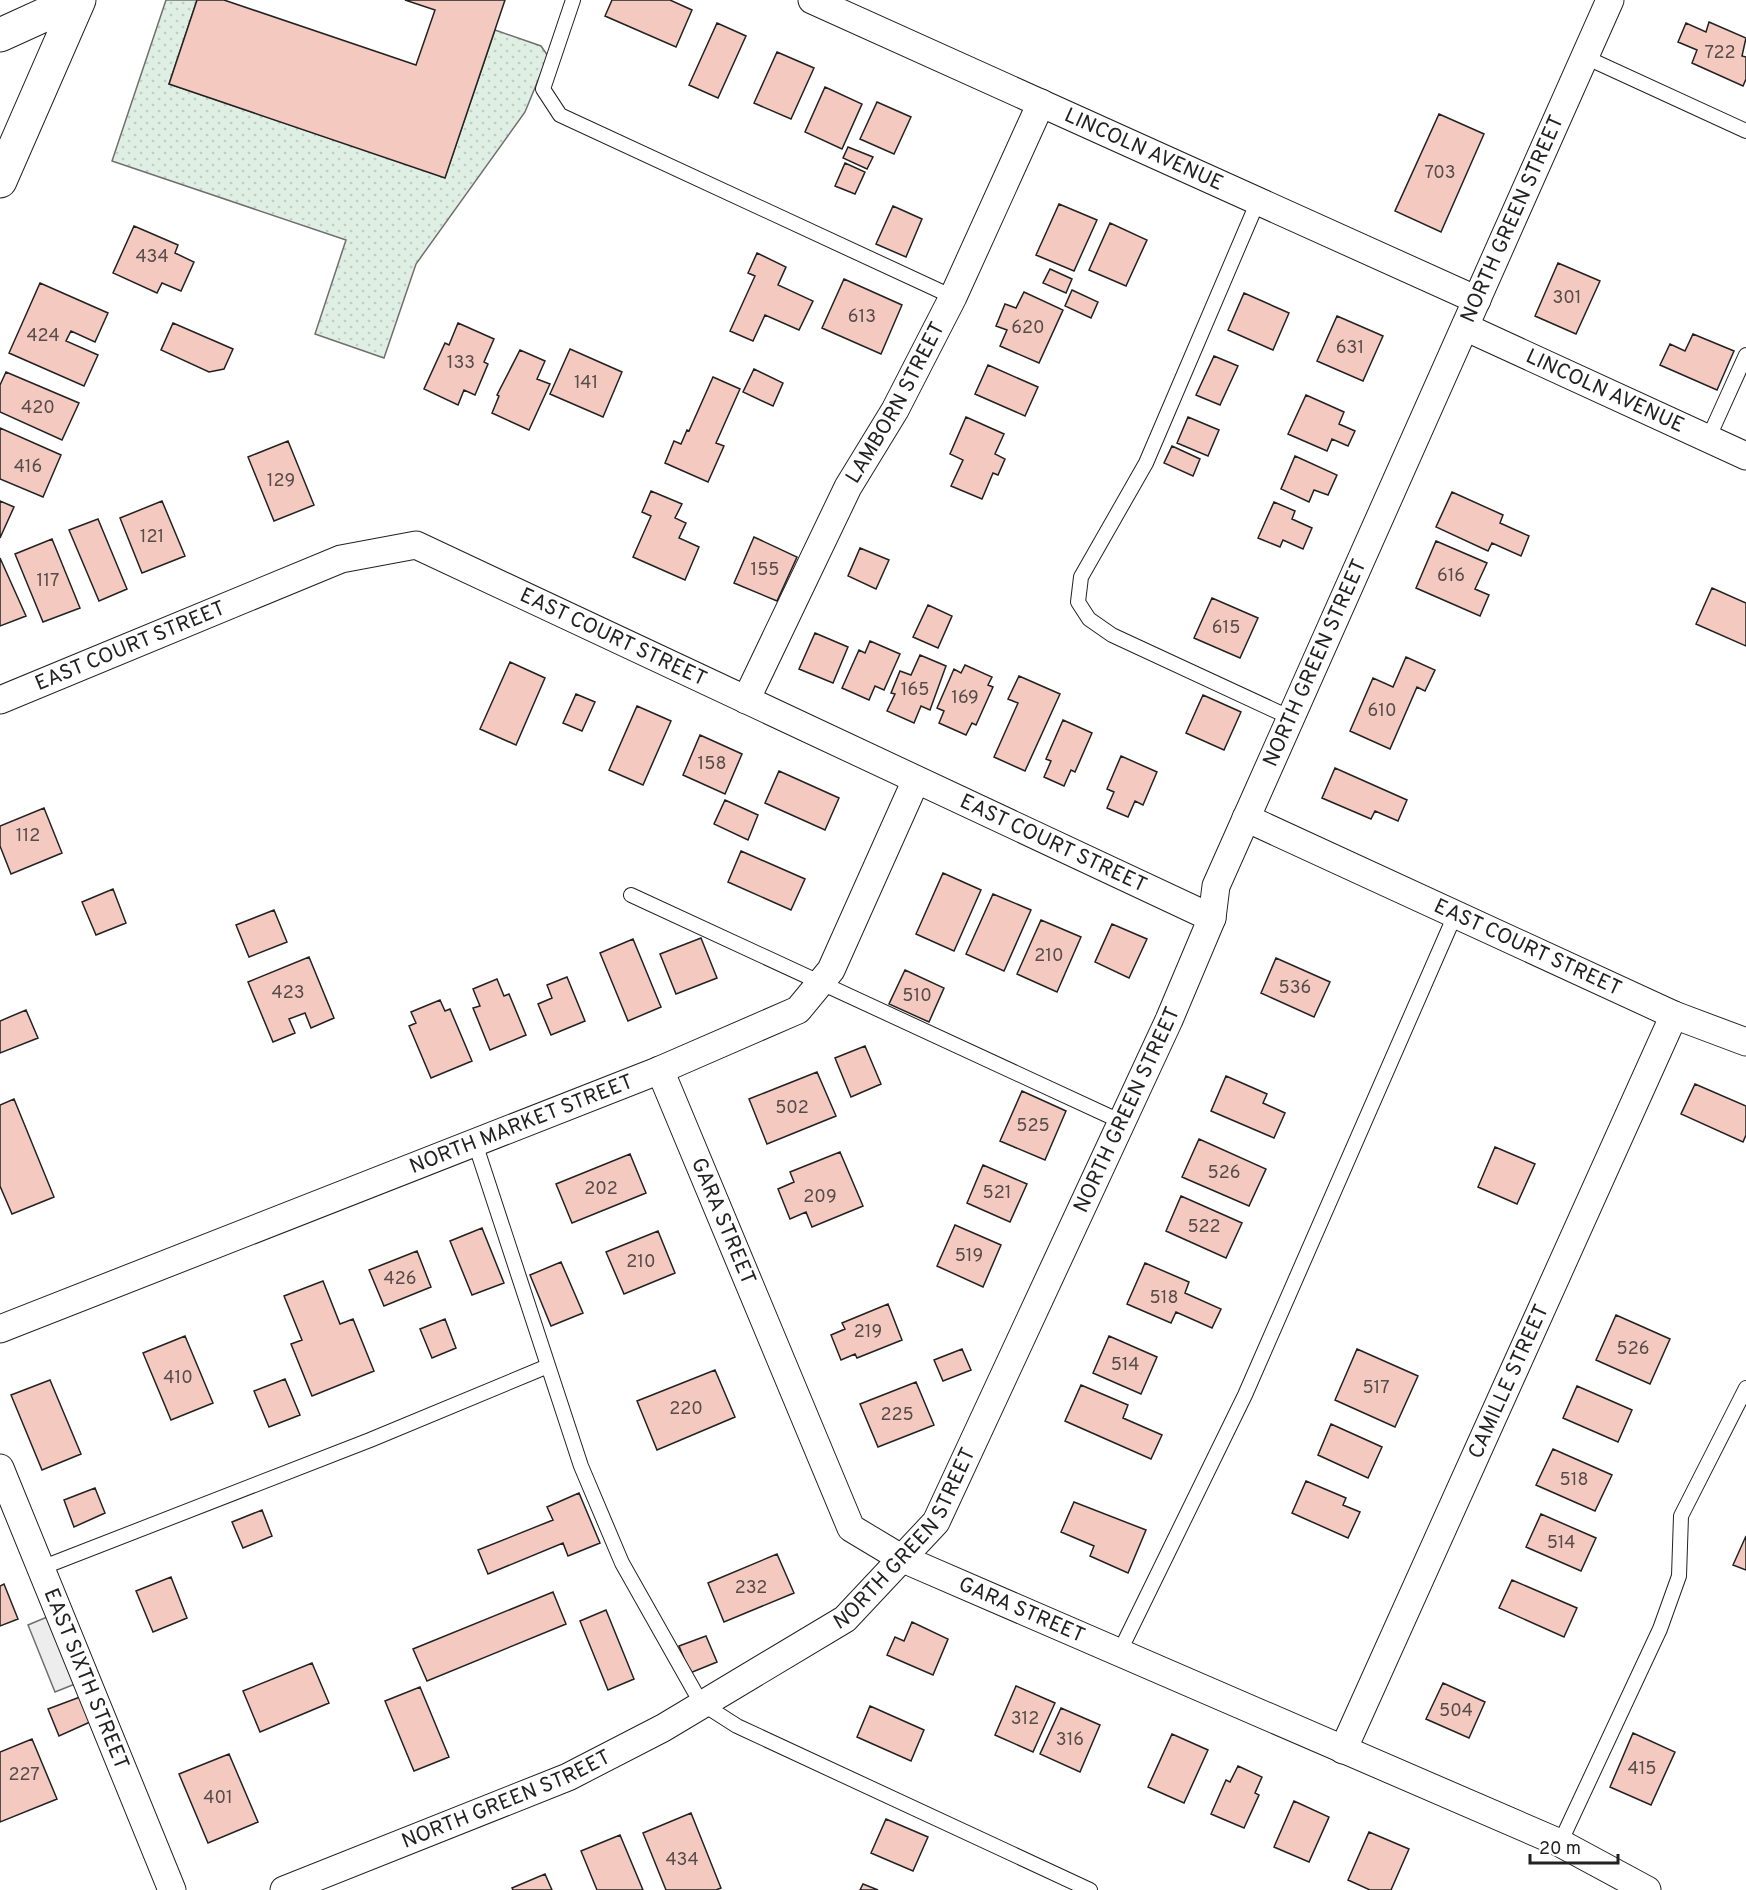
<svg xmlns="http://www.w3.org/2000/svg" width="1746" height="1890" viewBox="0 0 1746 1890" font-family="Overpass,sans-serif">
<defs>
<pattern id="park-dots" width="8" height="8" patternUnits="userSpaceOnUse" patternTransform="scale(1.5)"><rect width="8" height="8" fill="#e0efe3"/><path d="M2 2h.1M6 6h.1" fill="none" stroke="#c0cdc2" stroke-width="1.8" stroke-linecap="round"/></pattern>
</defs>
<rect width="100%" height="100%" fill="#fff"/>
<!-- park -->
<path fill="url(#park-dots)" stroke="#6f6f6f" stroke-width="1.5" d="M 166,0 L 197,0 L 169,84 L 445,177 L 495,30 L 541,46 L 548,56 L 525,112 L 416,264 L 384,358 L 315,334 L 346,240 L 112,161 Z"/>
<!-- parking -->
<path fill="#ededed" stroke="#6f6f6f" stroke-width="1.5" d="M 47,1617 L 75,1684 L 55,1692 L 28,1625 Z"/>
<!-- building -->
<path fill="#f3c9c0" stroke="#222" stroke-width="1.5" d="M 197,0 L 224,0 L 416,65 L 435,10 L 405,0 L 505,0 L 445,178 L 169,84 Z
M 612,0 L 670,0 L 692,10 L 676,47 L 605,16 Z
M 1709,22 L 1746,38 L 1742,56 L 1746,57 L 1746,79 L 1743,86 L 1692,63 L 1697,50 L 1678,42 L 1686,23 L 1706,32 Z
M 717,23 L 746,36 L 718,98 L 689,85 Z
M 777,52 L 814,68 L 791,119 L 754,103 Z
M 825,87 L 862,104 L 842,149 L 805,132 Z
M 877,102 L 911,117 L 894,154 L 860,139 Z
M 1439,114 L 1484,134 L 1441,232 L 1395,211 Z
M 848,147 L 873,157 L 867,169 L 843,158 Z
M 845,163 L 865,172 L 855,194 L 835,186 Z
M 1059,204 L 1097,220 L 1074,271 L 1036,255 Z
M 893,206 L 922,219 L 906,257 L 876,244 Z
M 1110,223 L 1147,240 L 1126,286 L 1089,270 Z
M 134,226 L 178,245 L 175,253 L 194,262 L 181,291 L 162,283 L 157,293 L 113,273 Z
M 757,253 L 786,267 L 778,285 L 813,301 L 799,330 L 765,315 L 753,341 L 730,331 L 755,276 L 748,273 Z
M 1558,263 L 1600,281 L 1576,334 L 1535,316 Z
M 1050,269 L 1072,279 L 1066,293 L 1043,283 Z
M 844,279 L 902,305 L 881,354 L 822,328 Z
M 40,283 L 108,313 L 95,342 L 71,331 L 66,341 L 98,355 L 84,386 L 9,353 Z
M 1072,290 L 1098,302 L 1091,318 L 1065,306 Z
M 1024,292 L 1063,310 L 1039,363 L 1000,346 L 1007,330 L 996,326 L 1005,304 L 1016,308 Z
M 1244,293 L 1289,313 L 1273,350 L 1228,330 Z
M 1337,316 L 1383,336 L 1363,381 L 1317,361 Z
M 173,323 L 233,349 L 224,369 L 209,372 L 161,350 Z
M 458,323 L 494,339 L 484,362 L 488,364 L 475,395 L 464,390 L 458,405 L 424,389 L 445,343 L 449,345 Z
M 1693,334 L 1734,351 L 1717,390 L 1660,365 L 1670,344 L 1685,351 Z
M 570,349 L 622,372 L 603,417 L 550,394 Z
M 520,350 L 545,361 L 537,379 L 550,384 L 529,430 L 492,413 L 499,396 L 497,395 Z
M 1214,356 L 1238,366 L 1220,405 L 1196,395 Z
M 988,365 L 1038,387 L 1025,416 L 975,394 Z
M 754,369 L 783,383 L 773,406 L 743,392 Z
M 6,372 L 79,403 L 62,440 L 0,412 L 0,385 Z
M 713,377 L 740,389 L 716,443 L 724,446 L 708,482 L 665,463 L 674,441 L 681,444 L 687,430 L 689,431 Z
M 1306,395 L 1344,412 L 1339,424 L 1355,431 L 1348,446 L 1332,439 L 1327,451 L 1288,434 Z
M 966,417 L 1004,434 L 995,454 L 1005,459 L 998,475 L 993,473 L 982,499 L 951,486 L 963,460 L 950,454 Z
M 1188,417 L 1219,430 L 1208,456 L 1177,443 Z
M 0,428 L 61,455 L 43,497 L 0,479 Z
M 288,441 L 314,505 L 274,521 L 248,457 Z
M 1172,446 L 1200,459 L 1193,476 L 1164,463 Z
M 1295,456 L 1337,475 L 1328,495 L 1314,490 L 1309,502 L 1281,489 Z
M 651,491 L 682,504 L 675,518 L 686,523 L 679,538 L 699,547 L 685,580 L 633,557 L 651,516 L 642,512 Z
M 1452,492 L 1503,515 L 1500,523 L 1529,536 L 1521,556 L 1492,543 L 1488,551 L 1436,527 Z
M 0,501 L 14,507 L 0,538 Z
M 162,501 L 185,556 L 142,573 L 120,518 Z
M 1274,502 L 1295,511 L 1292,519 L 1312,528 L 1303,549 L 1283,540 L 1280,547 L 1258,538 Z
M 98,519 L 127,589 L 99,601 L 69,530 Z
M 754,537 L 797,557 L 777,601 L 734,583 Z
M 52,539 L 80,608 L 43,622 L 15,554 Z
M 1436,541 L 1487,563 L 1475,589 L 1489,595 L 1480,616 L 1416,588 Z
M 860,548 L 889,560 L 876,589 L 848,576 Z
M 0,558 L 26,616 L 0,626 Z
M 1712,588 L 1746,603 L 1746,646 L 1696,624 Z
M 1212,598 L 1258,618 L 1240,658 L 1194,638 Z
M 928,605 L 952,616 L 938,648 L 913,637 Z
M 815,633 L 848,647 L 833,683 L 799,669 Z
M 870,641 L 900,654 L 884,690 L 875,686 L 869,700 L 842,688 L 859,650 L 865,653 Z
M 920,655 L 946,666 L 930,710 L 921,706 L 914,723 L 887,711 L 895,694 L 891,693 L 900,671 L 911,675 Z
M 1406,657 L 1435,670 L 1425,691 L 1417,687 L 1390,749 L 1350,731 L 1373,678 L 1393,687 Z
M 510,662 L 545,678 L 516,745 L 480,729 Z
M 965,665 L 992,677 L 988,685 L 993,687 L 976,725 L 972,723 L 966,735 L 939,723 L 944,711 L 937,708 L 954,669 L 961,673 Z
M 1019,676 L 1060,694 L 1025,771 L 994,757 L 1018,703 L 1008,699 Z
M 576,694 L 595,702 L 582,731 L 563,723 Z
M 1203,695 L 1241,712 L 1224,750 L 1186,733 Z
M 637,706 L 671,721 L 643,785 L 609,770 Z
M 1063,720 L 1092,733 L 1075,772 L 1071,770 L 1064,786 L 1044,777 L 1051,761 L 1046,759 Z
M 700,735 L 742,754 L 725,794 L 683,775 Z
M 1121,756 L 1157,772 L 1143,805 L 1135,801 L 1128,817 L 1107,808 L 1114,792 L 1107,789 Z
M 1335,768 L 1407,800 L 1398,821 L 1375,811 L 1371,819 L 1322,798 Z
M 779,771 L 839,798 L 825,830 L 765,803 Z
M 725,800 L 758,815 L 748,840 L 714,824 Z
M 44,808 L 62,853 L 11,874 L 0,846 L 0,826 Z
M 741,851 L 805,879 L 791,910 L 728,882 Z
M 943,873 L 981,890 L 954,951 L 916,934 Z
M 113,889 L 126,923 L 96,935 L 82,902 Z
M 993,894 L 1031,910 L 1004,971 L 966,954 Z
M 274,910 L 287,942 L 249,957 L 236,925 Z
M 1041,920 L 1081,937 L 1057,992 L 1017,974 Z
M 1112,924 L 1147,939 L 1129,978 L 1095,962 Z
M 701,938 L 717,978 L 676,994 L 660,954 Z
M 633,939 L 661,1007 L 628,1021 L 600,953 Z
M 309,957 L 334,1018 L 311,1028 L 305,1013 L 289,1019 L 295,1033 L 273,1042 L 248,982 Z
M 1276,958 L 1330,982 L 1314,1017 L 1261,993 Z
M 905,970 L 944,988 L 929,1022 L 889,1004 Z
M 567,977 L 585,1021 L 551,1035 L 538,1004 L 552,998 L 547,985 Z
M 497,979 L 504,996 L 509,994 L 526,1035 L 490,1050 L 473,1008 L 480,1006 L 473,989 Z
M 440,1000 L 445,1011 L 450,1009 L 472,1061 L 431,1078 L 409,1026 L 416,1023 L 411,1012 Z
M 26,1010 L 38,1038 L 0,1053 L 0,1021 Z
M 865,1046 L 881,1084 L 851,1097 L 835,1058 Z
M 817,1072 L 836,1116 L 767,1144 L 749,1099 Z
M 1226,1076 L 1267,1094 L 1263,1103 L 1285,1113 L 1274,1138 L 1211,1111 Z
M 1695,1084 L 1746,1106 L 1746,1135 L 1743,1142 L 1681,1114 Z
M 1022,1091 L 1066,1111 L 1045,1160 L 1000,1141 Z
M 14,1099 L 54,1197 L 12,1214 L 0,1186 L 0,1105 Z
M 1199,1139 L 1266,1169 L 1249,1206 L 1182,1177 Z
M 1495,1147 L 1535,1164 L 1517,1204 L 1478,1187 Z
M 840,1152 L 863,1206 L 812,1227 L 806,1212 L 790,1219 L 778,1189 L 794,1182 L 790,1172 Z
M 630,1154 L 646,1193 L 572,1223 L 556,1184 Z
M 983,1165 L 1027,1184 L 1010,1222 L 967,1203 Z
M 1181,1196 L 1242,1223 L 1226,1258 L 1166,1231 Z
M 955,1225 L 1001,1245 L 983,1287 L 937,1266 Z
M 482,1228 L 504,1283 L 472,1295 L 450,1241 Z
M 658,1231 L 675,1273 L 624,1294 L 606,1252 Z
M 417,1251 L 431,1287 L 384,1306 L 369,1270 Z
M 561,1262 L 583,1313 L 551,1326 L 530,1275 Z
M 1145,1263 L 1189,1282 L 1185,1293 L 1221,1309 L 1212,1328 L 1176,1312 L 1171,1323 L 1127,1304 Z
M 323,1281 L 340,1324 L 353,1319 L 374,1371 L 312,1396 L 291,1344 L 302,1340 L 284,1296 Z
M 888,1304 L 902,1340 L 857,1358 L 855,1354 L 841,1360 L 831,1335 L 845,1329 L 842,1323 Z
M 1616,1315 L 1670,1339 L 1650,1384 L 1596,1360 Z
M 445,1319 L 456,1348 L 432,1358 L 420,1329 Z
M 185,1336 L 213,1403 L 171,1420 L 143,1353 Z
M 1109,1336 L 1157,1357 L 1141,1394 L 1093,1373 Z
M 962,1349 L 971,1370 L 943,1381 L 934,1360 Z
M 1357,1349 L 1418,1376 L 1395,1427 L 1335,1400 Z
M 715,1370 L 735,1417 L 657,1450 L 637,1401 Z
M 285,1379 L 300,1415 L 269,1427 L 254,1391 Z
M 50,1380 L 81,1454 L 42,1470 L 11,1395 Z
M 916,1382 L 934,1425 L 878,1447 L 860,1404 Z
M 1081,1385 L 1128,1405 L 1123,1418 L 1162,1435 L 1151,1459 L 1065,1421 Z
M 1577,1386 L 1632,1410 L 1618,1442 L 1563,1418 Z
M 1331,1424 L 1382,1447 L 1368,1478 L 1318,1455 Z
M 1553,1449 L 1612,1475 L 1595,1511 L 1536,1485 Z
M 1306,1481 L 1346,1498 L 1343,1505 L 1360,1512 L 1348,1538 L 1292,1513 Z
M 95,1488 L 105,1513 L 74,1527 L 64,1500 Z
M 579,1493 L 600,1543 L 568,1556 L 563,1543 L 488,1574 L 478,1550 L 553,1520 L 547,1507 Z
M 1074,1502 L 1146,1530 L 1128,1573 L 1090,1556 L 1094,1546 L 1061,1532 Z
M 262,1510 L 272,1536 L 243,1548 L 232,1522 Z
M 1541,1514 L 1596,1538 L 1581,1571 L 1526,1547 Z
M 1746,1536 L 1746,1570 L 1733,1565 Z
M 777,1554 L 794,1593 L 724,1622 L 708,1583 Z
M 171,1577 L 187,1618 L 153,1632 L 136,1591 Z
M 1512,1580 L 1577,1608 L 1564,1637 L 1499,1608 Z
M 4,1584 L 18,1619 L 0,1626 L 0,1586 Z
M 553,1592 L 566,1624 L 427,1681 L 413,1649 Z
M 606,1610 L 634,1679 L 608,1690 L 580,1621 Z
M 912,1622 L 948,1639 L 933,1675 L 887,1655 L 895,1637 L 904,1641 Z
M 706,1636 L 717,1662 L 690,1673 L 679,1646 Z
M 312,1663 L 329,1703 L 260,1732 L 243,1691 Z
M 1443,1683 L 1485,1702 L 1469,1738 L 1426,1719 Z
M 1016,1686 L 1055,1703 L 1033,1752 L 995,1735 Z
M 420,1687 L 449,1757 L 414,1771 L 385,1701 Z
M 80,1697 L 90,1722 L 59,1736 L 48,1709 Z
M 870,1706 L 924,1730 L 911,1761 L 857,1737 Z
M 1061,1708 L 1100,1725 L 1080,1772 L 1040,1754 Z
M 1633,1733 L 1675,1752 L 1651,1805 L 1610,1787 Z
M 1172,1734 L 1208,1750 L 1184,1803 L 1148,1787 Z
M 32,1739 L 57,1799 L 0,1822 L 0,1752 Z
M 229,1754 L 258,1822 L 208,1843 L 179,1774 Z
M 1238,1766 L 1262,1777 L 1255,1793 L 1259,1795 L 1244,1828 L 1211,1814 L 1226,1780 L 1230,1782 Z
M 1294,1801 L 1329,1817 L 1309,1862 L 1274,1847 Z
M 691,1813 L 721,1888 L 716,1890 L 666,1890 L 643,1833 Z
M 886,1819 L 928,1837 L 913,1871 L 871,1853 Z
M 1369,1832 L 1409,1849 L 1391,1890 L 1370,1890 L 1348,1880 Z
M 620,1835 L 643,1890 L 597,1890 L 581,1851 Z
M 545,1874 L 552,1890 L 513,1890 L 512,1888 Z
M 863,1884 L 878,1890 L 860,1890 Z"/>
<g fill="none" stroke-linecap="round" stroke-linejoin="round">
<!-- lane casing -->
<g stroke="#222" stroke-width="16">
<path id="lane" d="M 573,0 L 543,89 L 560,115 L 953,297
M 1585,57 L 1746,131
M 1258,201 L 1146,463 L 1081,577 L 1078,602 L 1089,619 L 1112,635 L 1291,718
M 1708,439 L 1746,355
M 631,895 L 1122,1122
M 475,1143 L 581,1466 L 622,1563 L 701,1703 L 737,1726 L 1090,1890
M 41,1568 L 370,1440 L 548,1366
M 1119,1653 L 1245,1395 L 1455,915
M 1560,1843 L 1660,1629 L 1679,1576 L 1681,1516 L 1746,1388"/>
</g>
<!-- street casing -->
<g stroke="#222" stroke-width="29">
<g id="street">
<path id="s1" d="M 812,0 L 1477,300"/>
<path id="s2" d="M 1465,327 L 1746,456"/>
<path id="s3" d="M 0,700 L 341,559 L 416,545 L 1212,918"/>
<path id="s4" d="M 746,700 L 848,487 L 895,410 L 953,297 L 1041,103"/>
<path id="s5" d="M 1246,818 L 1674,1015 L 1746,1042"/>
<path id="s6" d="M 660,1070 L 851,1528 L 901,1558 L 1560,1843 L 1647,1890"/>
<path id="s7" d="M 0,1329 L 660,1070 L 798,1010 L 831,970 L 916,780"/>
<path id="s8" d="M 0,1468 L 172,1890"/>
<path id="s9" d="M 1343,1750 L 1674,1015"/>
<path id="s10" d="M 284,1890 L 568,1777 L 663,1728 L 845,1619 L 936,1522 L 1169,1020 L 1212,918 L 1216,886 L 1610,0"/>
</g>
</g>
<!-- secondary casing -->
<g stroke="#222" stroke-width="35">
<path id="secondary" d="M 0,35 L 77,0
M 0,181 L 79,0"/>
</g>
<!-- lane -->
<use href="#lane" stroke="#fff" stroke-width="14"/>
<!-- street -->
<use href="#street" stroke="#fff" stroke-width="27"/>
<!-- secondary -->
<use href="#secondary" stroke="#fff" stroke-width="33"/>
</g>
<g text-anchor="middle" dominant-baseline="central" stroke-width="4.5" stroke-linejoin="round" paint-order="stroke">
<!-- number labels -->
<g font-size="18" fill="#564c4a">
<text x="1720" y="53">722</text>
<text x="1440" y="173">703</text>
<text x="152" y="257">434</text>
<text x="1567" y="298">301</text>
<text x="862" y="317">613</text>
<text x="1028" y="328">620</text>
<text x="43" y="336">424</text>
<text x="1350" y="348">631</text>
<text x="461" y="363">133</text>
<text x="586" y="383">141</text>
<text x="38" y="408">420</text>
<text x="28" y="467">416</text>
<text x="281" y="481">129</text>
<text x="152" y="537">121</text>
<text x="765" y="570">155</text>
<text x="1451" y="576">616</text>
<text x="48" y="581">117</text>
<text x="1226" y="628">615</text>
<text x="915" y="690">165</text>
<text x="965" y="698">169</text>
<text x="1382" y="711">610</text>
<text x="712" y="764">158</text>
<text x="28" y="836">112</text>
<text x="1049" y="956">210</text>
<text x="1295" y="988">536</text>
<text x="288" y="993">423</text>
<text x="917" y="996">510</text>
<text x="792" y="1108">502</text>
<text x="1033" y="1126">525</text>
<text x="1224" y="1173">526</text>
<text x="601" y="1189">202</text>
<text x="997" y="1193">521</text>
<text x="820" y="1197">209</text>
<text x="1204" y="1227">522</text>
<text x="969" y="1256">519</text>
<text x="641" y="1262">210</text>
<text x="400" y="1279">426</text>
<text x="1164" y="1298">518</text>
<text x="868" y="1332">219</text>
<text x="1633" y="1349">526</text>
<text x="1125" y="1365">514</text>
<text x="178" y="1378">410</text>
<text x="1376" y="1388">517</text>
<text x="686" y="1409">220</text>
<text x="897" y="1415">225</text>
<text x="1574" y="1480">518</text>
<text x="1561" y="1543">514</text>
<text x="751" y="1588">232</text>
<text x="1456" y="1711">504</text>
<text x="1025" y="1719">312</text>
<text x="1070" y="1740">316</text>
<text x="1642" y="1769">415</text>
<text x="24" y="1775">227</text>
<text x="218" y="1798">401</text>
<text x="682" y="1860">434</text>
</g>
<!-- street labels -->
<g font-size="21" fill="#222" stroke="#fff">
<text stroke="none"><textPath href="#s1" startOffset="364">LINCOLN AVENUE</textPath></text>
<text stroke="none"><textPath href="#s10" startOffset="2184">NORTH GREEN STREET</textPath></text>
<text stroke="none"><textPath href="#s2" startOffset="154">LINCOLN AVENUE</textPath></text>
<text stroke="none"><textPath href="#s4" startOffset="333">LAMBORN STREET</textPath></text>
<text stroke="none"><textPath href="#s3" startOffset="663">EAST COURT STREET</textPath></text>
<text stroke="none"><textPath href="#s3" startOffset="141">EAST COURT STREET</textPath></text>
<text stroke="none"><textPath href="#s10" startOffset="1698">NORTH GREEN STREET</textPath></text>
<text stroke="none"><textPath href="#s3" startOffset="1149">EAST COURT STREET</textPath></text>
<text stroke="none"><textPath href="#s5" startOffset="310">EAST COURT STREET</textPath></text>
<text stroke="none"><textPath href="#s10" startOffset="1212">NORTH GREEN STREET</textPath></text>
<text stroke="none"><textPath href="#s7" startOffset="560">NORTH MARKET STREET</textPath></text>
<text stroke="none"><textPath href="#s6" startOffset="164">GARA STREET</textPath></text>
<text stroke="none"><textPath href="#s9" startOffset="404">CAMILLE STREET</textPath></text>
<text stroke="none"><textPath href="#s10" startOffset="726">NORTH GREEN STREET</textPath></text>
<text stroke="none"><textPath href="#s6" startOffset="686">GARA STREET</textPath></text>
<text stroke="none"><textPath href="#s8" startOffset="228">EAST SIXTH STREET</textPath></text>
<text stroke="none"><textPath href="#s10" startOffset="240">NORTH GREEN STREET</textPath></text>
</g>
</g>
<!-- scale -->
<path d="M1530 1854v9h88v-9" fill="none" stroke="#222222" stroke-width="3"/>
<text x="1539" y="1854" font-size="18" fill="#222222" stroke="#ffffff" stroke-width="4.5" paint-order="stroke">20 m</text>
</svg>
